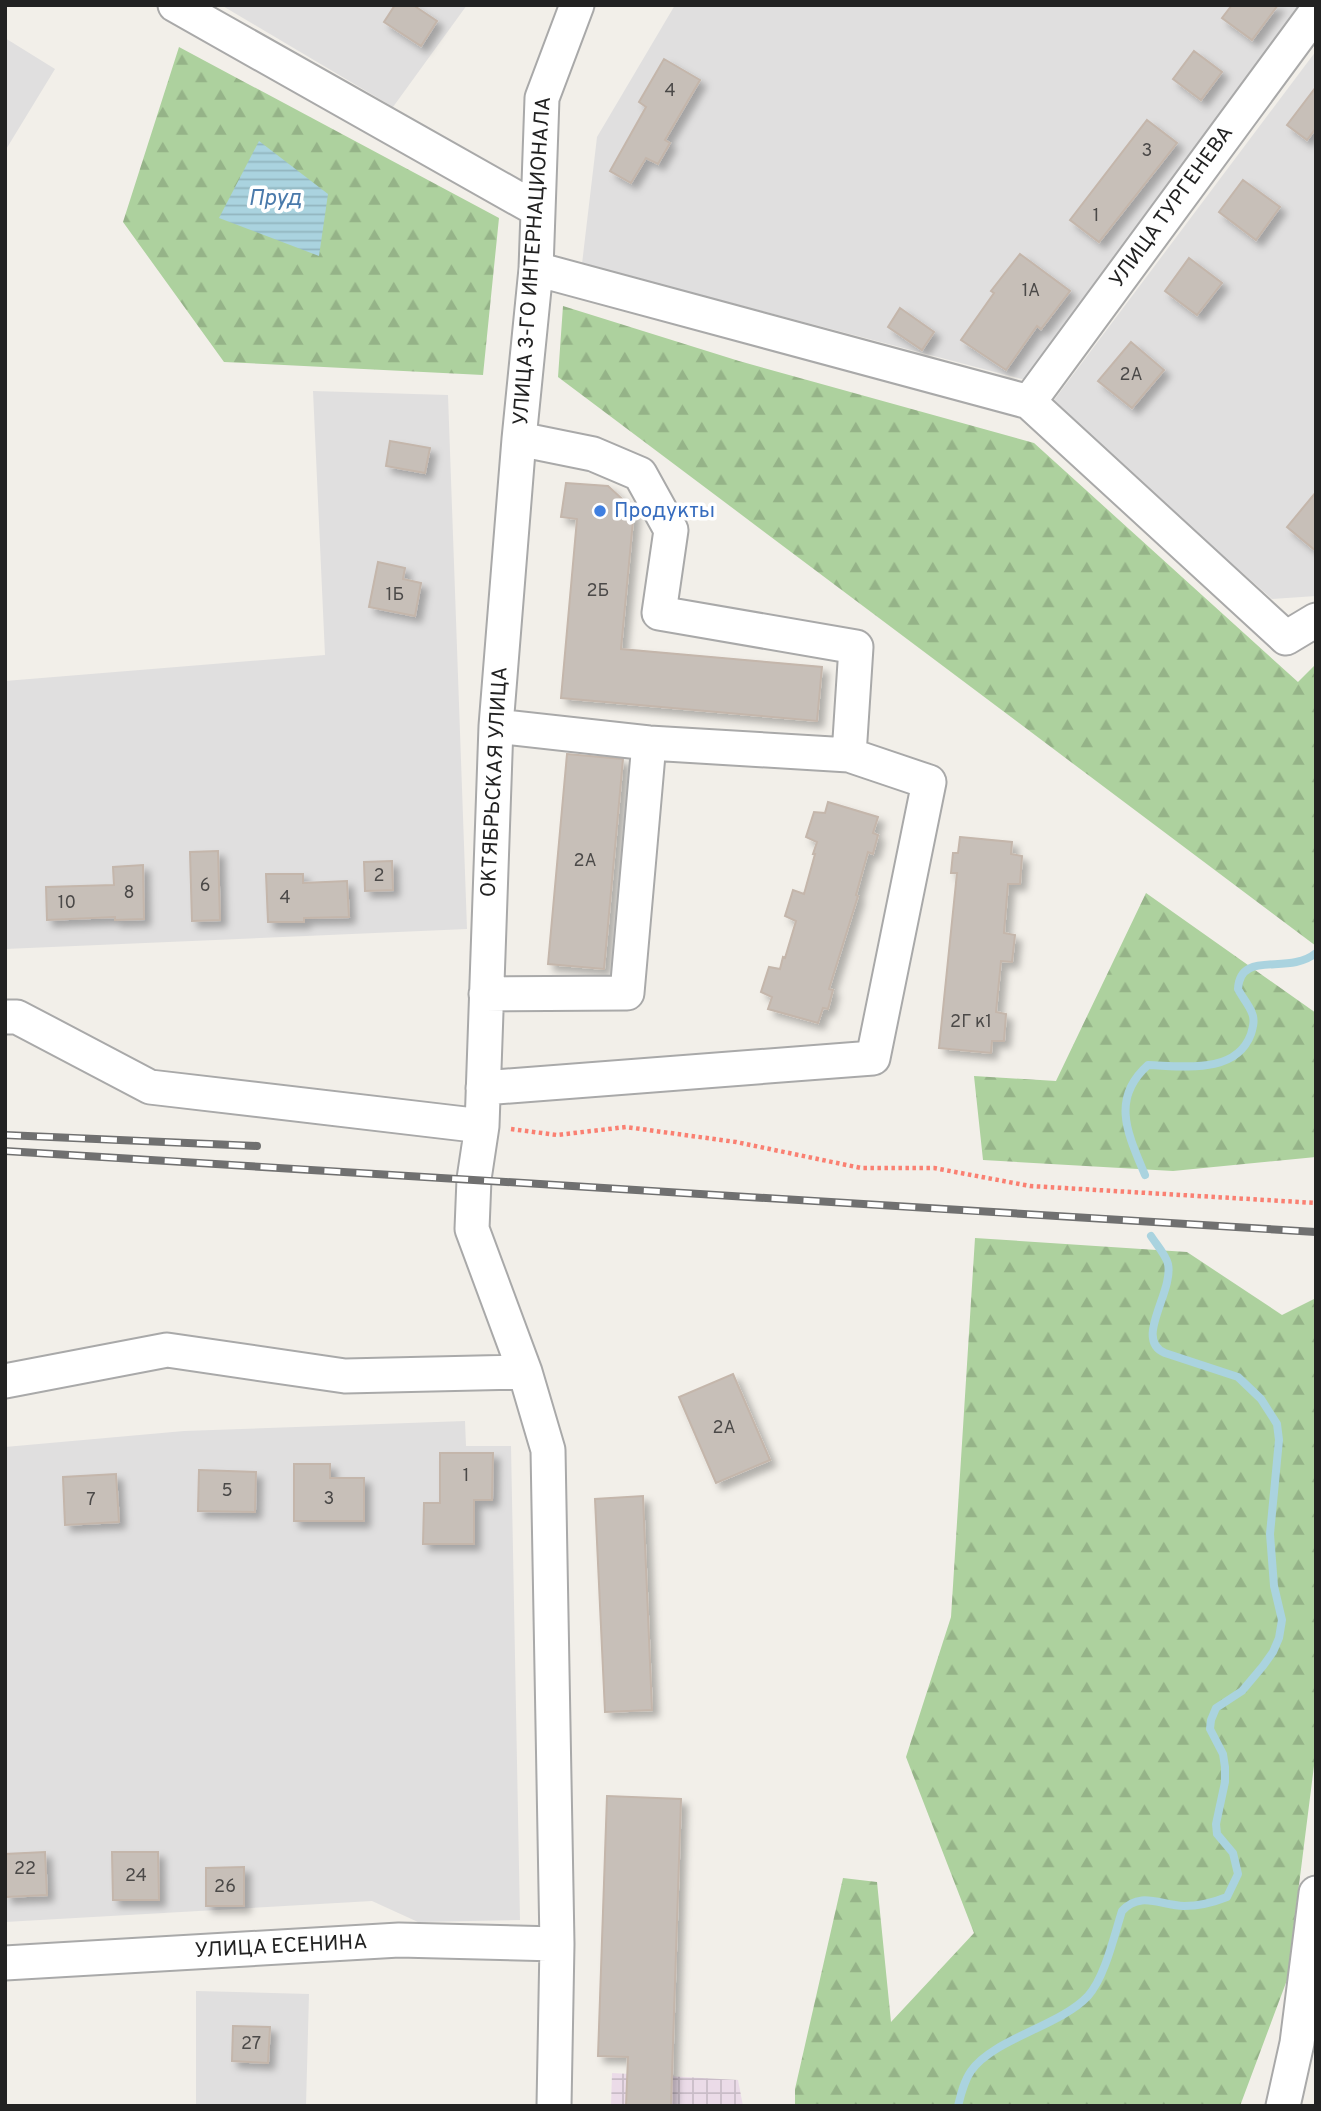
<svg xmlns="http://www.w3.org/2000/svg" width="1321" height="2111" viewBox="0 0 1321 2111" font-family="Overpass,sans-serif">
<defs>
<pattern id="industrial-grid" width="8" height="8" patternUnits="userSpaceOnUse" patternTransform="scale(1.75)"><rect width="8" height="8" fill="#ebdbe8"/><path d="M0 4h8M4 0v8" fill="none" stroke="#c9bcc7"/></pattern>
<pattern id="forest-firs" width="22" height="20" patternUnits="userSpaceOnUse" patternTransform="scale(1.75)"><rect width="22" height="20" fill="#add19e"/><path d="M5 1l3.5 6h-7zM16 11l3.5 6h-7z" fill="#95b388"/></pattern>
<pattern id="water-rules" width="6" height="5" patternUnits="userSpaceOnUse" patternTransform="scale(1.75)"><rect width="6" height="5" fill="#aad3df"/><path d="M0 2.5h6" fill="none" stroke="#92b5bf"/></pattern>
<filter id="shadow"><feDropShadow dx="6" dy="6" stdDeviation="3.5" flood-color="#0004"/></filter>
</defs>
<rect width="100%" height="100%" fill="#f2efe9"/>
<!-- residential -->
<path fill="#e0dfdf" d="M 221,5 L 467,5 L 393,107 Z
M 675,5 L 1301,5 L 1026,380 L 582,264 L 597,137 Z
M 5,38 L 55,69 L 5,151 Z
M 1316,51 L 1316,596 L 1272,599 L 1051,404 Z
M 313,391 L 448,395 L 467,929 L 5,949 L 5,681 L 325,655 Z
M 465,1421 L 466,1446 L 511,1446 L 520,1920 L 418,1922 L 372,1901 L 5,1922 L 5,1447 L 184,1431 Z
M 196,1991 L 309,1994 L 306,2106 L 196,2106 Z"/>
<!-- industrial -->
<path fill="url(#industrial-grid)" d="M 612,2073 L 738,2080 L 743,2106 L 611,2106 Z"/>
<!-- forest -->
<path fill="url(#forest-firs)" d="M 179,47 L 499,218 L 483,375 L 224,362 L 123,222 Z
M 563,306 L 739,361 L 1034,443 L 1298,682 L 1316,664 L 1316,946 L 558,377 Z
M 1146,893 L 1316,1013 L 1316,1157 L 1173,1171 L 983,1160 L 974,1076 L 1056,1081 Z
M 975,1238 L 1187,1252 L 1282,1315 L 1316,1298 L 1316,1750 L 1287,1980 L 1240,2106 L 795,2106 L 795,2089 L 843,1878 L 877,1882 L 891,2022 L 974,1933 L 906,1757 L 951,1617 Z"/>
<!-- water -->
<path fill="url(#water-rules)" d="M 259,141 L 328,194 L 319,256 L 219,218 Z"/>
<g fill="none" stroke-linecap="round" stroke-linejoin="round">
<!-- stream -->
<path stroke="#aad3df" stroke-width="8" d="M 1145,1175 C 1128,1134 1110,1099 1148,1065 C 1183,1066 1236,1075 1251,1034 C 1253,1027 1255,1020 1252,1013 C 1249,1005 1242,997 1238,989 C 1240,949 1288,976 1316,953
M 958,2106 C 961,2094 964,2081 971,2071 C 993,2039 1060,2026 1088,1996 C 1105,1977 1114,1936 1122,1911 C 1140,1891 1160,1905 1184,1906 C 1200,1906 1212,1903 1227,1897 L 1238,1874 L 1233,1853 L 1217,1834 L 1216,1824 L 1225,1782 L 1225,1767 L 1223,1754 L 1210,1729 L 1211,1720 L 1216,1708 L 1242,1691 L 1263,1666 L 1273,1652 L 1279,1638 L 1282,1620 L 1274,1586 L 1270,1534 L 1279,1440 L 1277,1424 L 1261,1399 L 1238,1377 L 1165,1353 C 1133,1340 1174,1292 1168,1264 C 1166,1255 1156,1244 1151,1236"/>
</g>
<!-- building -->
<path fill="#c7bfb8" stroke="#c4b6ab" stroke-width="2" filter="url(#shadow)" d="M 395,5 L 413,5 L 437,21 L 421,46 L 384,22 Z
M 1232,5 L 1278,5 L 1252,40 L 1222,18 Z
M 1194,51 L 1222,72 L 1201,100 L 1173,79 Z
M 664,59 L 700,80 L 665,140 L 670,143 L 658,164 L 646,158 L 631,183 L 610,171 L 646,107 L 639,102 Z
M 1316,87 L 1316,128 L 1307,140 L 1287,125 Z
M 1147,120 L 1177,143 L 1099,242 L 1070,220 Z
M 1243,180 L 1280,207 L 1256,240 L 1219,212 Z
M 1020,254 L 1070,291 L 1041,329 L 1037,326 L 1006,370 L 961,340 L 994,293 L 991,291 Z
M 1189,258 L 1222,283 L 1197,315 L 1165,291 Z
M 900,308 L 934,332 L 922,350 L 888,327 Z
M 1131,342 L 1164,370 L 1132,408 L 1098,381 Z
M 390,441 L 430,448 L 425,473 L 386,466 Z
M 566,483 L 608,486 L 634,510 L 621,649 L 822,667 L 817,721 L 561,698 L 577,519 L 561,517 Z
M 1316,492 L 1316,551 L 1287,527 Z
M 378,562 L 405,568 L 403,579 L 421,583 L 415,616 L 369,607 Z
M 567,754 L 623,759 L 604,969 L 548,964 Z
M 828,802 L 878,817 L 873,833 L 878,835 L 873,854 L 868,852 L 856,895 L 858,896 L 829,989 L 833,990 L 828,1009 L 823,1008 L 818,1023 L 768,1009 L 772,997 L 761,992 L 769,967 L 780,969 L 783,957 L 785,958 L 796,921 L 785,916 L 793,890 L 804,894 L 815,854 L 813,854 L 817,842 L 806,837 L 814,812 L 825,813 Z
M 960,837 L 1012,842 L 1011,854 L 1022,856 L 1020,884 L 1008,884 L 1004,933 L 1015,935 L 1012,962 L 1001,961 L 996,1012 L 1006,1014 L 1004,1041 L 992,1041 L 991,1053 L 939,1048 L 957,873 L 951,873 L 953,853 L 958,853 Z
M 218,851 L 220,920 L 192,921 L 190,852 Z
M 392,861 L 393,890 L 365,891 L 364,862 Z
M 143,865 L 144,919 L 115,920 L 115,917 L 47,920 L 46,887 L 114,885 L 113,867 Z
M 266,874 L 303,874 L 303,883 L 347,881 L 349,917 L 304,918 L 304,922 L 268,922 Z
M 733,1374 L 770,1460 L 716,1483 L 679,1397 Z
M 440,1453 L 493,1453 L 492,1500 L 474,1500 L 474,1544 L 423,1544 L 424,1503 L 440,1503 Z
M 294,1464 L 330,1464 L 330,1478 L 364,1478 L 364,1521 L 294,1521 Z
M 199,1470 L 256,1472 L 255,1512 L 198,1511 Z
M 116,1474 L 119,1522 L 65,1525 L 63,1477 Z
M 643,1496 L 652,1710 L 605,1712 L 595,1499 Z
M 607,1796 L 681,1799 L 671,2106 L 626,2106 L 628,2057 L 598,2056 Z
M 45,1852 L 47,1895 L 6,1897 L 5,1854 Z
M 112,1852 L 158,1852 L 159,1900 L 113,1900 Z
M 244,1867 L 244,1906 L 206,1906 L 206,1868 Z
M 233,2026 L 270,2027 L 268,2063 L 232,2061 Z"/>
<g fill="none" stroke-linecap="round" stroke-linejoin="round">
<!-- minor casing -->
<g stroke="#a9a9a9" stroke-width="37">
<path id="minor" d="M 175,5 L 538,210
M 536,269 L 1029,402 L 1286,638 L 1316,620
M 1029,402 L 1316,12
M 496,726 L 649,743 L 849,755 L 856,647 L 659,613 L 671,530 L 640,474 L 593,454 L 519,439
M 486,994 L 627,993 L 649,743
M 5,1017 L 17,1017 L 150,1087 L 482,1126
M 483,1088 L 873,1058 L 929,782 L 849,755
M 5,1381 L 167,1350 L 345,1376 L 525,1372
M 5,1963 L 399,1940 L 557,1944
M 554,2106 L 557,1944 L 548,1450 L 525,1372 L 472,1229 L 474,1179 L 482,1126 L 496,726 L 519,439 L 536,269 L 542,98 L 577,5
M 1283,2106 L 1297,2043 L 1316,1893"/>
</g>
<!-- path -->
<path stroke="#fa8072" stroke-width="4.5" stroke-dasharray="3.5 3.5" stroke-linecap="butt" d="M 511,1129 L 557,1135 L 626,1127 L 736,1142 L 861,1168 L 934,1168 L 1030,1186 L 1316,1203"/>
<!-- minor -->
<use href="#minor" stroke="#fff" stroke-width="33"/>
<!-- rail casing -->
<g stroke="#707070" stroke-width="8">
<path id="rail" d="M 5,1135 L 257,1146
M 5,1151 L 1316,1232"/>
</g>
<!-- rail -->
<use href="#rail" stroke="#fff" stroke-width="5" stroke-dasharray="16" stroke-linecap="butt"/>
</g>
<!-- markers -->
<circle fill="#3f7fe0" stroke="#fff" stroke-width="2.5" cx="600" cy="511" r="7"/>
<g text-anchor="middle" dominant-baseline="central" stroke-width="7" stroke-linejoin="round" paint-order="stroke">
<!-- number labels -->
<g font-size="18" fill="#4b4948">
<text x="670" y="91">4</text>
<text x="1147" y="151">3</text>
<text x="1096" y="216">1</text>
<text x="1031" y="291">1А</text>
<text x="1131" y="375">2А</text>
<text x="598" y="591">2Б</text>
<text x="395" y="595">1Б</text>
<text x="585" y="861">2А</text>
<text x="379" y="876">2</text>
<text x="205" y="886">6</text>
<text x="129" y="893">8</text>
<text x="285" y="898">4</text>
<text x="67" y="903">10</text>
<text x="971" y="1022">2Г к1</text>
<text x="724" y="1428">2А</text>
<text x="466" y="1476">1</text>
<text x="227" y="1491">5</text>
<text x="329" y="1499">3</text>
<text x="91" y="1500">7</text>
<text x="25" y="1869">22</text>
<text x="136" y="1876">24</text>
<text x="225" y="1887">26</text>
<text x="251" y="2044">27</text>
</g>
<!-- street labels -->
<g font-size="21" fill="#222" stroke="#fff">
<text transform="translate(1172 207) rotate(-54)">УЛИЦА ТУРГЕНЕВА</text>
<text transform="translate(533 261) rotate(-86)">УЛИЦА 3-ГО ИНТЕРНАЦИОНАЛА</text>
<text transform="translate(495 782) rotate(-87)">ОКТЯБРЬСКАЯ УЛИЦА</text>
<text transform="translate(281 1947) rotate(-3)">УЛИЦА ЕСЕНИНА</text>
</g>
<!-- shop labels -->
<g font-size="21" fill="#366cbe" stroke="#fff" text-anchor="start">
<text x="614" y="511">Продукты</text>
</g>
<!-- water labels -->
<g font-size="23" font-style="italic" fill="#4a7aab" stroke="#fff">
<text x="275" y="199">Пруд</text>
</g>
</g>
<!-- border -->
<rect width="1321" height="2111" fill="none" stroke="#222222" stroke-width="14"/>
</svg>
